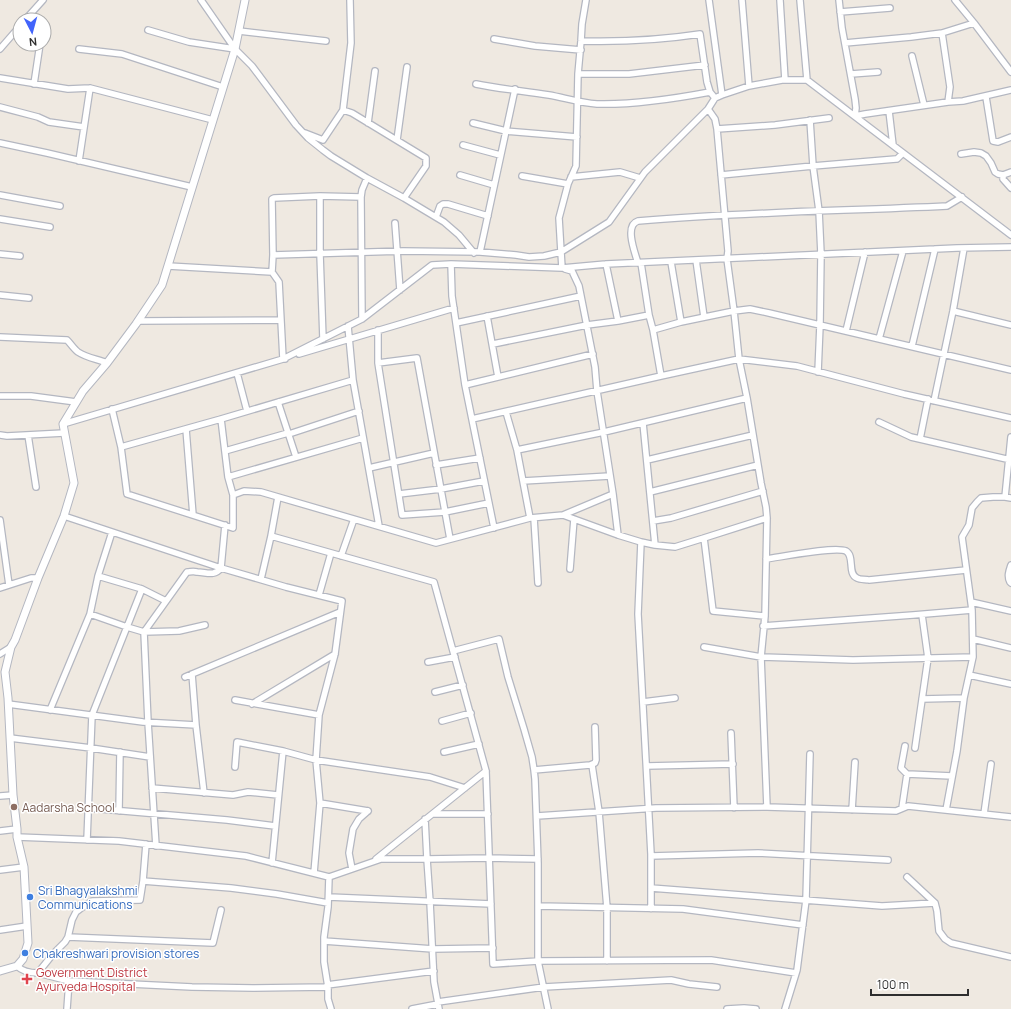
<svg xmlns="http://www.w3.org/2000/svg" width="1011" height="1009" viewBox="0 0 1011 1009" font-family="Manrope,sans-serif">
<rect width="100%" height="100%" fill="#efe9e1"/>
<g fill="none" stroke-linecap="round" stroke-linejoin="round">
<!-- minor casing -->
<g stroke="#b4b7c1" stroke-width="8">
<path id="minor" d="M 201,0 L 235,49 L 252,66 L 296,125 L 308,138 L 323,150 L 331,156 L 367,178 L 404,198 L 444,222 L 459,235 L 474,253
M 709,0 L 722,95
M 742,0 L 749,86
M 780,0 L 785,80
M 800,0 L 807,80
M 839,0 L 842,28 L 855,99 L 856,108 L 855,116 L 865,114 L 948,102 L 963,101 L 1011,90
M 955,0 L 974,23 L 1011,72
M 840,12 L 890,8
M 25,20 L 43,0
M 148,30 L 189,42 L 235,49
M 239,31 L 326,41
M 942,33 L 950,87 L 948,102
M 494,39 L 535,46 L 581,50
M 581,41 C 621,42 661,40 700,34 L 707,82 L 710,92
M 845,43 L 911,37 L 942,33 L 974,23
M 0,49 L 20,26
M 79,49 L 122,54 L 223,87
M 912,56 L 924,105
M 578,74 L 629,74 L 705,65
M 851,74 L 878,72
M 0,78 L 68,89 L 90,88 L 213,120
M 34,84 L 40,44
M 476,84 C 500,89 524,91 549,95 C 565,98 581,103 597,104 C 635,105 673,99 710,92 L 715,98
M 986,97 L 993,141 L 998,142 L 1011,137
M 0,107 L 38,117 L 49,122 L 84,127
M 708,109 L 715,119 L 717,129 L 728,251 L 727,259 L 734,311 L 739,359 L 747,398 L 761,483 L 766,507 L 767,518 L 765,616 L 761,657 L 767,807
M 343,110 L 352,113 L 426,158 L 426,166 L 404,198
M 889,111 L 893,145
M 810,120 L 813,166 L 819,211 L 821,254 L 820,325 L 818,372
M 368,123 L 375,71
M 473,123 L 506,131 L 577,137
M 717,129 L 775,125 L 829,118
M 305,133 L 323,140 L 343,110 L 351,43 L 350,0
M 397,140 L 407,67
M 0,143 L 47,153 L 192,187
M 463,145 L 500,155
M 961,154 L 974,152 L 981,153 L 986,156 L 991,163 L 995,172 L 998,174 L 1003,175 L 1003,179 L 1011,188
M 79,161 L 90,88
M 460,175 L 494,185
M 721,175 L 813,166 L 896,159 L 897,159 L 903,153
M 1003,175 L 1011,172
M 522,176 L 568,184
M 571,177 L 620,172 L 640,178
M 0,195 L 60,206
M 320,196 L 320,254 L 323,339
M 436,217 L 440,206 L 443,204 L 448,204 L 488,216
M 0,219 L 50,227
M 395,223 L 400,290
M 480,252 L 515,89
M 0,254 L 20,256
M 273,255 L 403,251 L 480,252 L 516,255 L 529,257 L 544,256 L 561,252 L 559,218 L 568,184 L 576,166 L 578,74 L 581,41 L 582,24 L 586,0
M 696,260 L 704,317
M 671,262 L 681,322
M 638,263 C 635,253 624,225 638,221 C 741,212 844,211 947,206 L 962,197
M 641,263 L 649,315 L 653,330 L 661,376
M 451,264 L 452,296 L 465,385 L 494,528
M 606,264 L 618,321
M 168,266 L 272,272
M 562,268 L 561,252 L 609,222 L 645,172 L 708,109 L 715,98 L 722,95 L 749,86 L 782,80 L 807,80 L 1011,235
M 565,269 L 572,271 L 579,286 L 595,367 L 597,391 L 613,494 L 618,535
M 0,295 L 29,298
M 953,311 L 1011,325
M 487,316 L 498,377
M 362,319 L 361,197 L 362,190 L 367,178
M 138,321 L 281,320
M 456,323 L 581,296
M 348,326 L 353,380 L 379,526
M 378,330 L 378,363 L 402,515 L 445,512 L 489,503
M 653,330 L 681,322 L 734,311 L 750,309 L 769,313 L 1011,370
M 846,331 L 865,252
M 0,337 L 67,340 C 71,344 74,349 78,352 C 87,358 97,359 107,363
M 879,339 L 903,251
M 493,344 L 587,325 L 618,321 L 649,315
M 912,346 L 935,249
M 299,354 L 454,308
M 285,359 L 283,359 L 279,282 L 272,272 L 273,255 L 272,199 L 274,198 L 320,196 L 361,197
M 378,363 L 417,358 L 450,539
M 237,373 L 247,411
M 465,385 L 593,354
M 0,396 L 31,396 L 76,402
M 934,401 L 953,311 L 964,248
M 278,402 L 296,457
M 112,409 L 121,447 L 127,494 L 233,528 L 233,495 L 228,477 L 221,419
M 506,412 L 517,450 L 530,518
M 472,419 L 661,376 L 739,359 L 797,366 L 904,394 L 1011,418
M 879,422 L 911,437 L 1011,460
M 643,423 L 655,545
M 63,424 L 283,359 L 362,319 L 432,265 L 451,264 L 562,268 L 606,264 L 957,248 L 1011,247
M 186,429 L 193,515
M 289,434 L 359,411
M 0,435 L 7,436 L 64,433
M 28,435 L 36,487
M 920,439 L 928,399
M 121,447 L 221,419 L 353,380
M 517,450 L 604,432 L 747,398
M 225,451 L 288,433
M 647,460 L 753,435
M 436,465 L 480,458
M 369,468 L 434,453
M 228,477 L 363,438
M 523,481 L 610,476
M 650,492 L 758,465
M 399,494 L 441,489 L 484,481
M 233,495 L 244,491 L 261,492 L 436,543 L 530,518 L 563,515 L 613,494
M 1005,497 L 1011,437
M 563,515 L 618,535 L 641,542 L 655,545 L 675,547 L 704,538 L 767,518
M 64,516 L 221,568 L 286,587 L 342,601 L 335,654 L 319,715 L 316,760 L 320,803 L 314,873
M 534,518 L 538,583
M 0,520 L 9,585
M 653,521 L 671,518 L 763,491
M 271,536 L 434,582 L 486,771 L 493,964 L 538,961 L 711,960 L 796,973
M 704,538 L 713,611 L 765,616
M 641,542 L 638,614 L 651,854 L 651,909
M 341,556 L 354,519
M 766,559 C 781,557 835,546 846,551 C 855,556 847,574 857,578 C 860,580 866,579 869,580 L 966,570
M 1011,565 C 1009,571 1007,576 1010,582 L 1011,583
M 570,569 L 574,519
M 98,576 L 142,589 L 166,601
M 261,579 L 271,536 L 278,497
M 0,588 L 31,578 L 38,578
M 319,595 L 331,553
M 971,602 L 1011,611
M 90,614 L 127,627 L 144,632 L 179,631 L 205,625
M 763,626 L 913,615 L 972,610
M 973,639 L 1011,648
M 704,647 L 761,657 L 853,660 L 973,657
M 453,651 L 499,639 L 508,677 L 524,729 L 532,757 L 534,770 L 535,779 L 538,863 L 538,961 L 548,1009
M 0,654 L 11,647
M 428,662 L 455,657
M 192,674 L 196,725 L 204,793
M 969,675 L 1011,684
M 185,677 L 340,612
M 435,692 L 463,685
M 922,699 L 964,698
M 235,700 L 319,715
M 643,702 L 675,698
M 8,704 L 143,722 L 196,725
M 252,704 L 335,654
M 50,710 L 90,614 L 98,576 L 112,532
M 442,721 L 471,713
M 731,733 L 734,808
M 10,738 L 91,748 L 150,757
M 905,746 L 901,768 L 907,774 L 952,776
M 915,748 L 928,658 L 922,615
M 444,752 L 479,744
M 592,765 L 599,812 L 607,908 L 607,961
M 647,766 L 733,764
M 235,767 L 237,742 L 283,751 L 316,760 L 430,777 L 465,788
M 534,770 L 590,765 L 595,763 L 596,760 L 595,727
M 152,788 L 233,795 L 248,792 L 278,795
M 0,796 L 13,795
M 320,803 L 368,811
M 89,808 L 227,820 L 275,826
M 902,808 L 907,774
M 852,810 L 855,762
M 946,810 L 957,751 L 964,698 L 973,657 L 972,610 L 962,537 L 969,525 L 972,508 L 977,502 L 981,498 L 993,497 L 1005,497 L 1011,498
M 119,811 L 120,752
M 433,814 L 488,814
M 984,814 L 991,764
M 537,816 L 656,808 L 767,807 L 896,811 L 908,806 L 1011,817
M 425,819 L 427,859 L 430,902 L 434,982 L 439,1009
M 0,831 L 17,829
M 17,837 L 119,841 L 246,856 L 329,877 L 328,907 L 324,937 L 324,962 L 328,987 L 328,999 L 331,1009
M 87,840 L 92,715 L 142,589
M 156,846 L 148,722 L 144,632 L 187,572 C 190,572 193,571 197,572 C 206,572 214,577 221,568 L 225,525
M 651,856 L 758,853 L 888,860
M 376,859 L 486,771
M 272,863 L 283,751
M 352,869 L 349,853 L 353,829 L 359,819 L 368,811
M 0,870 L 24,867
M 329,877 L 381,859 L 427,859 L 489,858 L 538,859
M 907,877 L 935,903 L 937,911 L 939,931 L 945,939 L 951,943 L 1011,957
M 143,881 L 231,888 L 277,894 L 328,903
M 651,888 L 882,906 L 935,903
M 329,897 L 491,904
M 538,906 L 683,909 L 803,925
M 0,930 L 27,926
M 68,937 L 213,943 L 221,910
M 324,941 L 433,949
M 433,949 L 493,948
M 17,966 C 23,972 30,973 38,973 L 41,969 L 53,954 L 65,942 L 68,937 L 72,920 L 76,912 L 80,909 L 92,901 L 140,900 L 143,881 L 146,844
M 38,973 L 69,981 L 192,987 L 253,988 L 328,987
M 327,985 L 434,971
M 438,1002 L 544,987 L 671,980 L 689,984 L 717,987
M 67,1009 L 69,981
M 412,1009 L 438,1004
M 727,1009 L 744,1008 L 756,1009
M 785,1009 L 797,970 L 806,900 L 810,754"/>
</g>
<!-- tertiary casing -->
<g stroke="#b4b7c1" stroke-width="9">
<path id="tertiary" d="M 0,971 L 17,966 L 23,959 L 28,943 L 24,867 L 17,837 L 17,829 L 13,795 L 8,698 L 5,672 L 11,647 L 15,640 L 38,578 L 64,516 L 74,483 L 63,424 L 83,391 L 107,363 L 136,324 L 162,285 L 235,49 L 245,0"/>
</g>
<!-- minor -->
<use href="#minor" stroke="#fff" stroke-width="5.5"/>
<!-- tertiary -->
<use href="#tertiary" stroke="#fff" stroke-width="7"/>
</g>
<!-- markers -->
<circle fill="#8d6e63" stroke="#fff" stroke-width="1.5" cx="14" cy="807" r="4"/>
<g fill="#3f7fe0" stroke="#fff" stroke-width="1.5">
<circle cx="30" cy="897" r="4"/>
<circle cx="25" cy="953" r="4"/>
</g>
<path fill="#e0444e" stroke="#fff" stroke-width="1.5" d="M25 973h4v4h4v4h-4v4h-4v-4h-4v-4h4z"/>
<g text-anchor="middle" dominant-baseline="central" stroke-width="3" stroke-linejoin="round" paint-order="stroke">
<!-- education labels -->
<g font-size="12" fill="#785e54" stroke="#fff" text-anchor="start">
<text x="22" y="807">Aadarsha School</text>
</g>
<!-- shop labels -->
<g font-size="12" fill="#366cbe" stroke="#fff" text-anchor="start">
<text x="38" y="890">Sri Bhagyalakshmi<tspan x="38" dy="14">Communications</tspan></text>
<text x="33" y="953">Chakreshwari provision stores</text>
</g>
<!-- health labels -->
<g font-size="12" fill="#be3a42" stroke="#fff" text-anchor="start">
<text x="36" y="972">Government District<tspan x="36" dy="14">Ayurveda Hospital</tspan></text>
</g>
</g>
<!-- north arrow -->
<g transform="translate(32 32) rotate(174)"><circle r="19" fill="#ffffff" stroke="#ababab"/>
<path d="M0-3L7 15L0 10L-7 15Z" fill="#4264fb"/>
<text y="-6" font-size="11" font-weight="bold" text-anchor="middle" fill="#2e2e2e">N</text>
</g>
<!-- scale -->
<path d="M871 989v6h97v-6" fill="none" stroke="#2e2e2e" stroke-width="2"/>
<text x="877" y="989" font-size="12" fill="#2e2e2e" stroke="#ffffff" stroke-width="3" paint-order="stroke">100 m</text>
</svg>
